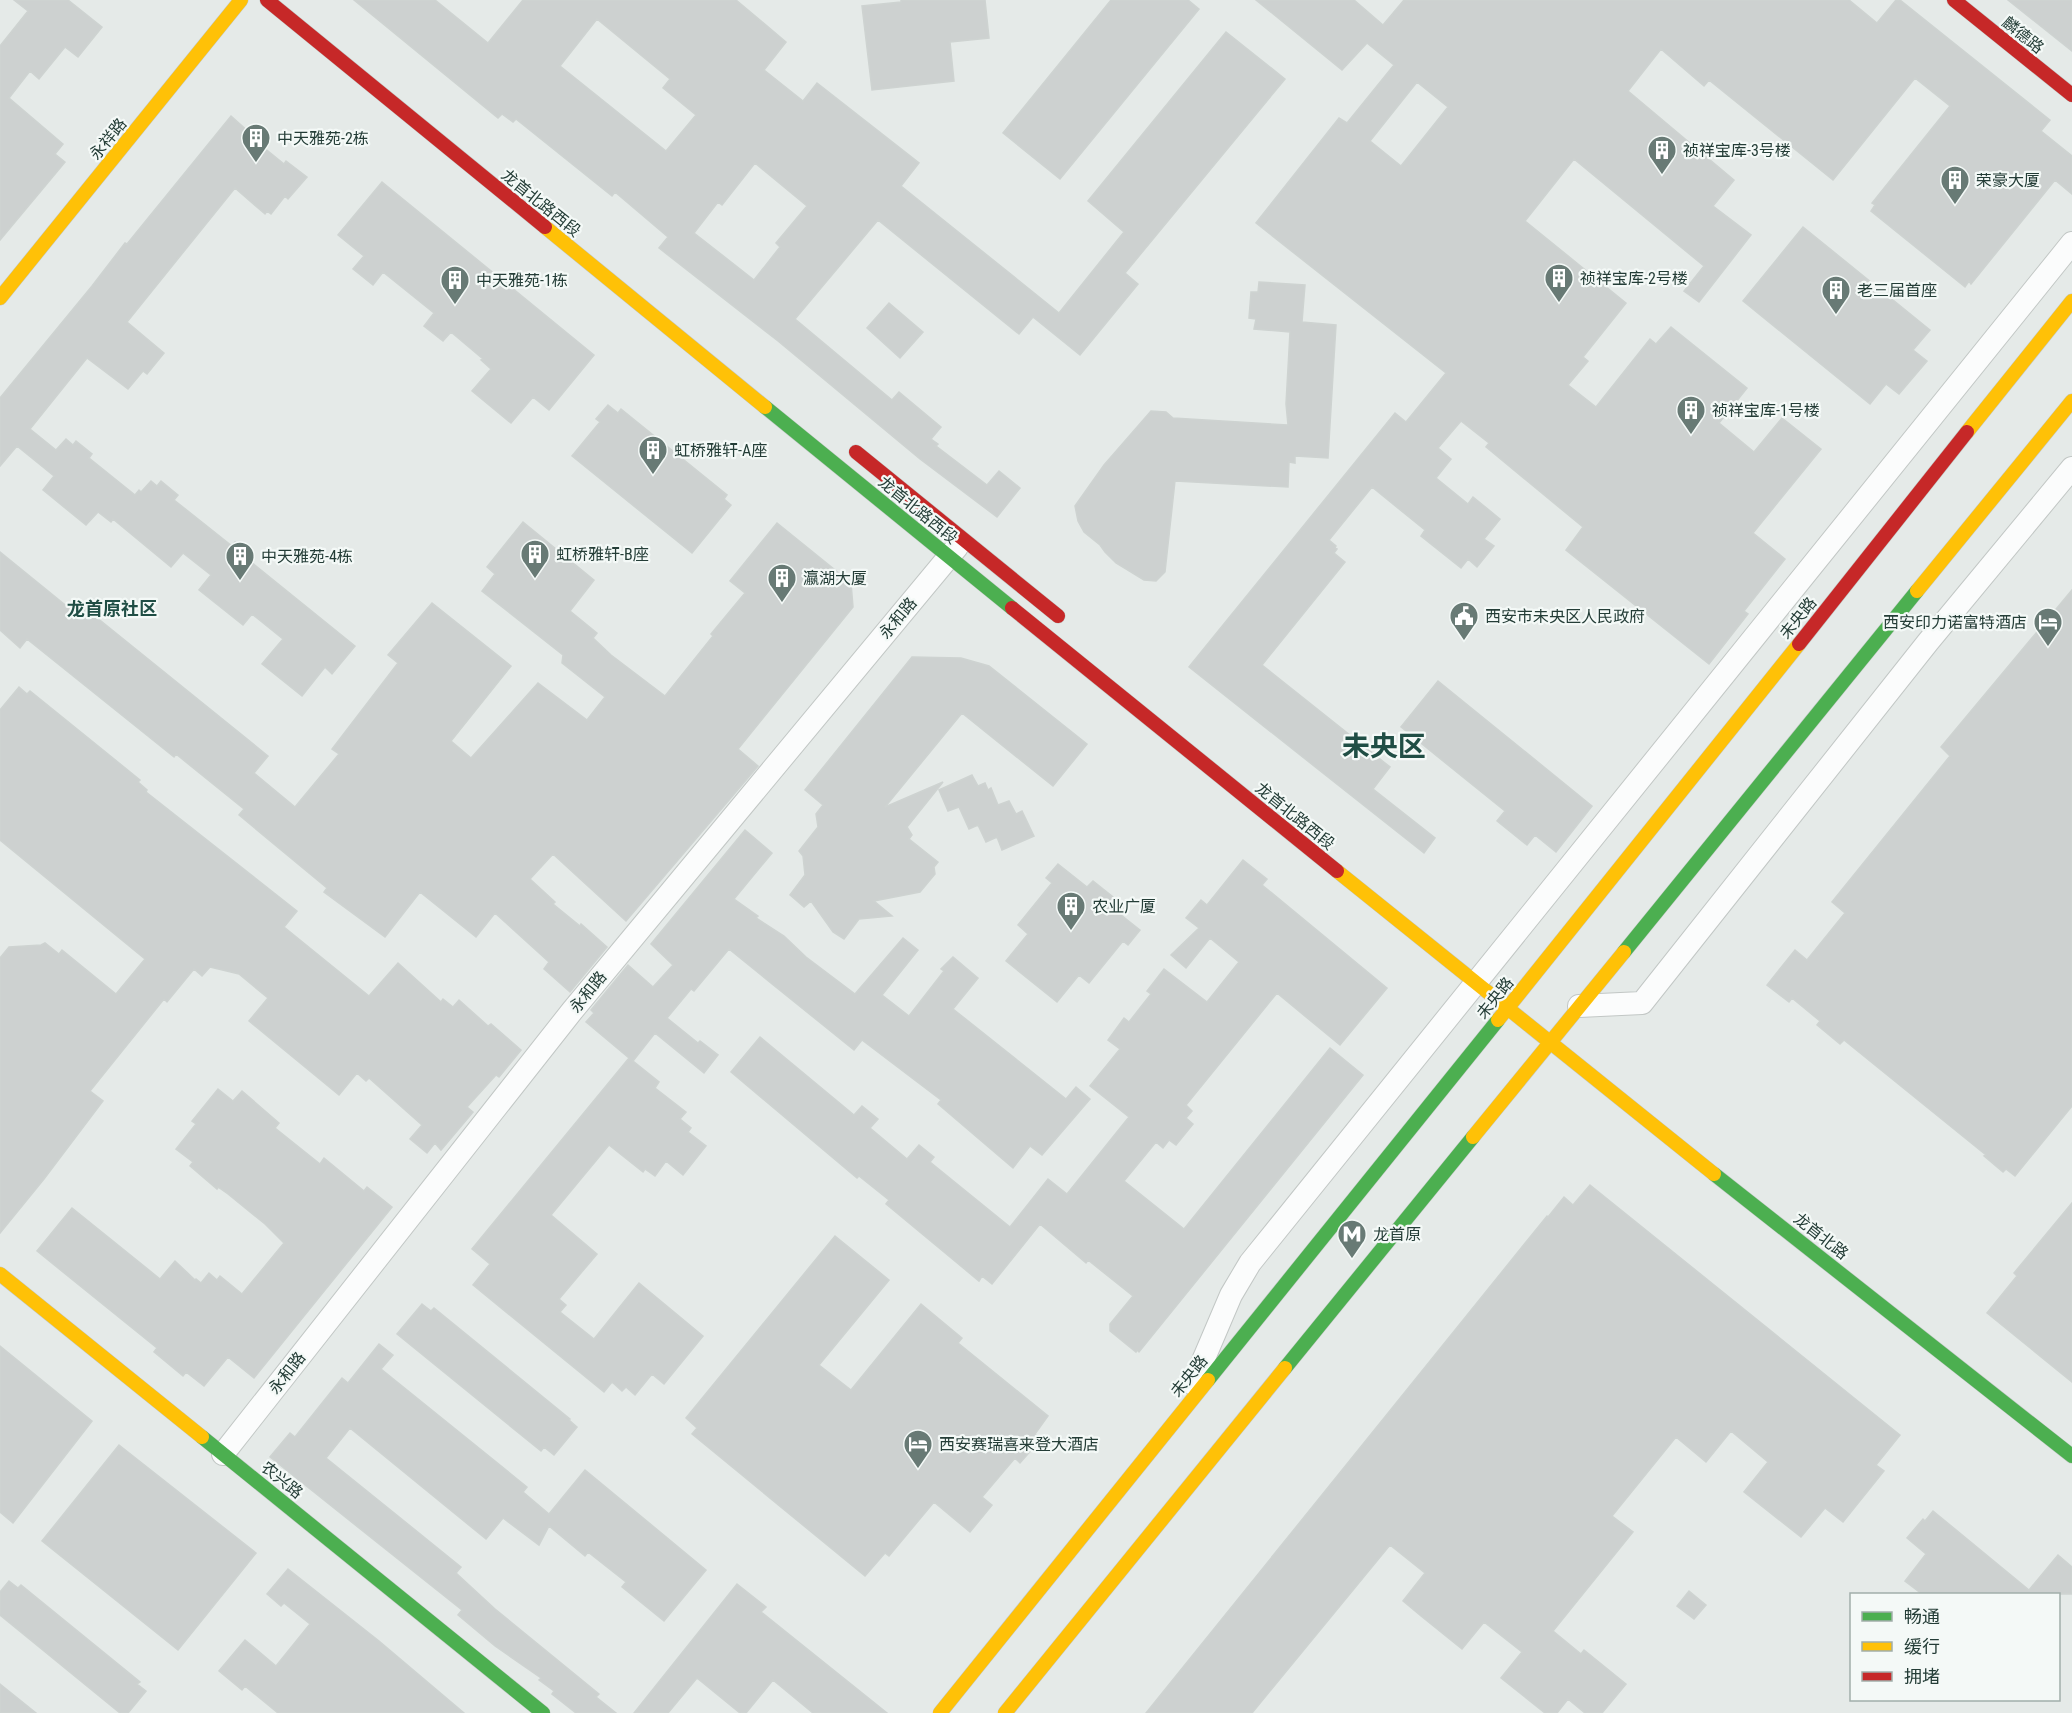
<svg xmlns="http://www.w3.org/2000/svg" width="2072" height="1713" viewBox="0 0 2072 1713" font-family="'Roboto Condensed','Noto Sans SC',sans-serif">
<rect width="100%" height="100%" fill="#e5eae8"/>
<!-- building -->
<path fill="#cdd1d0" stroke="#ced3d1" stroke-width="1.5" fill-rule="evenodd" d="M 14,0 L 68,0 L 102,27 L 78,57 L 65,47 L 39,79 L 30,71 L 9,98 L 63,144 L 55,154 L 65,162 L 0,240 L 0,46 L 28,11 Z
M 354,0 L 435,0 L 488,43 L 523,0 L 736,0 L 786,42 L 764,70 L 803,101 L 817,83 L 919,163 L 901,186 L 1059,313 L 1124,232 L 1088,201 L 1226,32 L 1285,79 L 1125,273 L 1138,284 L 1080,355 L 1033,317 L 1019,334 L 878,220 L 795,319 L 892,400 L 899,392 L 941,427 L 931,439 L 938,444 L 936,446 L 987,485 L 999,471 L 1020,488 L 997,517 L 920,459 L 778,341 L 659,248 L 668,237 L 615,192 L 612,196 L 516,119 L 513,122 L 502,114 L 498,118 ZM 597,19 L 670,79 L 663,88 L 696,115 L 666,151 L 560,66 ZM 755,163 L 807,206 L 776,243 L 780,247 L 754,280 L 694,233 L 718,202 L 722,205 Z
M 901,0 L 985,0 L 989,38 L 950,42 L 954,81 L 872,90 L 862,6 L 901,2 Z
M 1111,0 L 1188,0 L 1199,9 L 1060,179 L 1003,133 Z
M 1256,0 L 1354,0 L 1383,25 L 1404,0 L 1849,0 L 1877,23 L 1896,0 L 1900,0 L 2050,120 L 2041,131 L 2072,156 L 2072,194 L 2055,180 L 1971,284 L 1969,281 L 1965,287 L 1871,211 L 1875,205 L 1872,203 L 1950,106 L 1915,78 L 1833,180 L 1709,80 L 1704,86 L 1661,49 L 1628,91 L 1734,180 L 1713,206 L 1751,235 L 1699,302 L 1684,291 L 1704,266 L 1574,159 L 1525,221 L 1626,303 L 1583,357 L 1588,361 L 1568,385 L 1596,407 L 1650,339 L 1656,344 L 1671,327 L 1747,388 L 1719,423 L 1754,452 L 1782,418 L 1821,449 L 1753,533 L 1785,559 L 1744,611 L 1748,614 L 1709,664 L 1566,550 L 1583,527 L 1486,447 L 1489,443 L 1461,421 L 1438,448 L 1451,459 L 1436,478 L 1468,504 L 1473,497 L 1500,519 L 1484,539 L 1494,546 L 1477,567 L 1468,559 L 1461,568 L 1421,536 L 1425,530 L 1372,487 L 1329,540 L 1336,546 L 1335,548 L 1337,549 L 1334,553 L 1345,562 L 1262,665 L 1390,767 L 1373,789 L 1435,838 L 1424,853 L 1189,667 L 1395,413 L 1406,422 L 1446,373 L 1256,223 L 1339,118 L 1347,123 L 1394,65 L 1367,43 L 1342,70 ZM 1417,82 L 1448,107 L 1401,166 L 1370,141 Z
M 2008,0 L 2072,0 L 2072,51 Z
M 231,116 L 250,133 L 248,135 L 284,164 L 286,161 L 307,177 L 288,199 L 285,196 L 271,214 L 267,211 L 265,214 L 235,188 L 127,322 L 164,353 L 147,374 L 143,371 L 128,389 L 87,358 L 30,429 L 56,450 L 66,439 L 73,445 L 76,441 L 92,454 L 89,458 L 135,495 L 139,490 L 141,492 L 151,481 L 157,486 L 161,481 L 178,495 L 174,500 L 232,546 L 235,542 L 249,553 L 246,558 L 355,646 L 332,674 L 325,667 L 302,696 L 262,664 L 283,639 L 252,614 L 243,625 L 199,590 L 211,575 L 183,553 L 171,567 L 113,519 L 111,522 L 98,512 L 86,525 L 43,490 L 54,476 L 17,446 L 0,466 L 0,398 L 92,286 L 125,243 L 127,244 Z
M 382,182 L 594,355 L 549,410 L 533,397 L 511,423 L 472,391 L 491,369 L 481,360 L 483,359 L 451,332 L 443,341 L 424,326 L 434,313 L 383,272 L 373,285 L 353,269 L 364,256 L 338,235 Z
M 1803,227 L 1930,330 L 1913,350 L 1927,361 L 1899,394 L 1886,384 L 1870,404 L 1743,301 Z
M 1259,282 L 1305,285 L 1302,322 L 1336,325 L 1328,458 L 1295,456 L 1295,463 L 1289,462 L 1288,487 L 1175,481 L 1165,572 L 1156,581 L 1144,580 L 1116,563 L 1105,552 L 1100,545 L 1084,532 L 1078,521 L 1075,506 L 1104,465 L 1151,411 L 1166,412 L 1173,418 L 1288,425 L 1286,404 L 1290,332 L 1254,329 L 1256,319 L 1249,318 L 1251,292 L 1258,292 Z
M 889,303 L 923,332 L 900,358 L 867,328 Z
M 608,405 L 618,413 L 621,409 L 727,495 L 724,499 L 731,505 L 692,553 L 572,456 L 600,422 L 596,419 Z
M 523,522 L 594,580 L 570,611 L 597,633 L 593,638 L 611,655 L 665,696 L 713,636 L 711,634 L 745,593 L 730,581 L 777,523 L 851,583 L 853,607 L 738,749 L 758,766 L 626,921 L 553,854 L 530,879 L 555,902 L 553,904 L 580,926 L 581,924 L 607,947 L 570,992 L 544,969 L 549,962 L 495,913 L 476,937 L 420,892 L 385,937 L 324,892 L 327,888 L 239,815 L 244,809 L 176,754 L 174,757 L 27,639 L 20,648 L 0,630 L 0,552 L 69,608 L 75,600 L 268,756 L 254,773 L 295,807 L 339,754 L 332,749 L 398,663 L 388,655 L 432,603 L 511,666 L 451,741 L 471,758 L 538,683 L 587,720 L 605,697 L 562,663 L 563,655 L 482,591 L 495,574 L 487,567 Z
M 2072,590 L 2072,1106 L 2015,1176 L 2006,1169 L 2003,1172 L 1984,1156 L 1986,1155 L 1844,1040 L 1840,1044 L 1817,1025 L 1820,1021 L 1792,998 L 1789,1002 L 1767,985 L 1795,950 L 1807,960 L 1845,913 L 1832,902 L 1950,756 L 1941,747 Z
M 912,657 L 961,658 L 989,666 L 1087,744 L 1053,786 L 962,713 L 885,807 L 943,782 L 907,827 L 912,835 L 909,839 L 938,862 L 934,867 L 935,874 L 920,892 L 874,901 L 892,916 L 859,919 L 844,939 L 833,932 L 811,901 L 804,907 L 790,895 L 805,875 L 803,856 L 799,851 L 818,827 L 816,814 L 823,805 L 805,790 Z
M 1438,681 L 1592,806 L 1556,852 L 1535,835 L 1527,845 L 1497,821 L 1505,811 L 1401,727 Z
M 19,687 L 27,694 L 30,691 L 140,780 L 138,782 L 147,790 L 146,792 L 297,911 L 284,927 L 369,996 L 398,963 L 441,1002 L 443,999 L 453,1007 L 459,1000 L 488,1026 L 491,1024 L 521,1050 L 499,1077 L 496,1075 L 467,1107 L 473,1112 L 441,1150 L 435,1143 L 427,1153 L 410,1139 L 422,1125 L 369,1078 L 366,1081 L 357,1073 L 339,1095 L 249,1021 L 268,998 L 239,974 L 210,967 L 202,976 L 194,969 L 167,1002 L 164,999 L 90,1091 L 103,1101 L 44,1179 L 0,1233 L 0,958 L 9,947 L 41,945 L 45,943 L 59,954 L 62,950 L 116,994 L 145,959 L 0,840 L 0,710 Z
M 972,775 L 978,786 L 985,783 L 988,790 L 991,788 L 998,805 L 1009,801 L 1016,814 L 1022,811 L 1034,836 L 1002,850 L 997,837 L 986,842 L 978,825 L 969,829 L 959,807 L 948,811 L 939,790 Z
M 745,830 L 772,853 L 734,899 L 758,916 L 756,918 L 784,936 L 806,957 L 855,994 L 903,938 L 918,950 L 882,995 L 909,1016 L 944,971 L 941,969 L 953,957 L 978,978 L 953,1009 L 1066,1099 L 1076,1087 L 1090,1099 L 1042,1155 L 1030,1146 L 1013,1168 L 938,1104 L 941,1100 L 862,1040 L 854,1050 L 729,949 L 694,991 L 691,989 L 667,1018 L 698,1043 L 700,1041 L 718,1055 L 704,1073 L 655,1033 L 633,1061 L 659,1082 L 655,1088 L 686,1112 L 680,1119 L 691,1128 L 688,1132 L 706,1146 L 683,1175 L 666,1161 L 655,1176 L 645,1169 L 643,1172 L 609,1145 L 551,1215 L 597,1254 L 559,1299 L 566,1305 L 560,1312 L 594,1339 L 639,1283 L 703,1336 L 664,1384 L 652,1374 L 635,1395 L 626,1387 L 622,1391 L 612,1382 L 604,1392 L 473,1285 L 490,1264 L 472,1249 L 629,1058 L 586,1022 L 594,1013 L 591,1010 L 628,965 L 653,987 L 673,965 L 651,944 Z
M 1243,860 L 1267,879 L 1262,885 L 1387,988 L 1340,1045 L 1277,993 L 1186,1105 L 1192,1111 L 1186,1118 L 1193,1124 L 1176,1145 L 1169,1140 L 1163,1148 L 1156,1142 L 1124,1181 L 1184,1229 L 1330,1048 L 1363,1075 L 1139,1352 L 1137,1350 L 1136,1352 L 1110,1331 L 1110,1324 L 1133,1296 L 1088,1260 L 1086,1263 L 1040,1224 L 992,1284 L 982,1276 L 979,1281 L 886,1204 L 889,1200 L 859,1176 L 857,1178 L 731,1072 L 760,1037 L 854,1115 L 862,1106 L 878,1119 L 870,1128 L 907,1159 L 919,1145 L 934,1157 L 930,1162 L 1010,1227 L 1048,1179 L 1067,1194 L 1129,1117 L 1090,1086 L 1120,1049 L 1108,1040 L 1124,1018 L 1129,1022 L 1151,994 L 1147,991 L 1164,969 L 1207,1002 L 1239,962 L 1210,938 L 1186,968 L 1171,955 L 1199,928 L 1186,918 L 1201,900 L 1207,905 Z
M 1058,864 L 1087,887 L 1093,881 L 1117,900 L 1111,907 L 1140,930 L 1128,945 L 1123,941 L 1089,983 L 1079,975 L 1057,1002 L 1006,961 L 1028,934 L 1018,925 L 1052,883 L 1046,878 Z
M 218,1089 L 233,1101 L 242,1091 L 279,1123 L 275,1128 L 320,1164 L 324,1158 L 364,1191 L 367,1187 L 392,1207 L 254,1378 L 228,1357 L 204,1386 L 186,1372 L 183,1376 L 154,1352 L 157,1348 L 37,1251 L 72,1208 L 160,1279 L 175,1261 L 195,1280 L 196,1279 L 201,1283 L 209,1273 L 217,1280 L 220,1276 L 242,1294 L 284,1243 L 265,1224 L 228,1194 L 218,1187 L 217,1189 L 190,1166 L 193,1162 L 176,1149 L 196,1124 L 192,1121 Z
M 1590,1185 L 1900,1435 L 1876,1465 L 1884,1471 L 1843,1522 L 1825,1508 L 1801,1537 L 1744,1492 L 1768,1462 L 1731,1431 L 1706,1462 L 1676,1437 L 1612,1516 L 1633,1532 L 1553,1631 L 1581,1654 L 1584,1650 L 1626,1684 L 1602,1713 L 1585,1713 L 1568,1699 L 1557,1713 L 1545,1713 L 1501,1678 L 1522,1652 L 1484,1622 L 1462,1649 L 1421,1616 L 1403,1601 L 1425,1573 L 1390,1545 L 1252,1713 L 1146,1713 L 1547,1216 L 1548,1217 L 1564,1197 L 1573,1205 Z
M 2072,1203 L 2072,1382 L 1987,1313 L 2017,1276 L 2014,1273 Z
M 835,1236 L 889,1280 L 819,1365 L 851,1390 L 921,1304 L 962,1338 L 958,1343 L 1048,1416 L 1035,1434 L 1041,1439 L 1020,1463 L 1015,1458 L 982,1497 L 992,1505 L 970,1532 L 934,1502 L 889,1556 L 885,1553 L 865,1576 L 692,1434 L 697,1428 L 686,1418 Z
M 422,1304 L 431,1311 L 434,1308 L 570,1419 L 569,1420 L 577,1427 L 554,1455 L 544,1447 L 541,1451 L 397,1334 Z
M 379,1344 L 393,1355 L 381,1369 L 527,1487 L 523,1492 L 549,1514 L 585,1470 L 706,1570 L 664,1621 L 622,1587 L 626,1582 L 588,1552 L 585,1556 L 549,1526 L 539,1545 L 503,1518 L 486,1539 L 350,1428 L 326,1458 L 461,1567 L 456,1573 L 495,1609 L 599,1694 L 596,1697 L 616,1713 L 576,1713 L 552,1694 L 554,1691 L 539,1680 L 541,1678 L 495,1646 L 458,1615 L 462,1610 L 270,1457 L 290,1433 L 295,1437 L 342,1378 L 348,1383 Z
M 0,1346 L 92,1421 L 13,1523 L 0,1512 Z
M 119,1445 L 256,1553 L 178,1650 L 42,1541 Z
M 1933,1511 L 2029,1590 L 2058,1555 L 2072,1567 L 2072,1594 L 1922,1594 L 1905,1581 L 1926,1554 L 1907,1538 L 1923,1519 L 1925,1521 Z
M 288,1569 L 379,1641 L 464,1713 L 278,1713 L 245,1686 L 242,1690 L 219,1671 L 245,1640 L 276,1666 L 310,1624 L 284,1603 L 281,1606 L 267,1594 Z
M 9,1581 L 18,1588 L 21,1585 L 140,1682 L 137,1684 L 146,1691 L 128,1713 L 120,1713 L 0,1615 L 0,1592 Z
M 737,1584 L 766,1607 L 761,1612 L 887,1713 L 813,1713 L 773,1680 L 746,1713 L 740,1713 L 697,1678 L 668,1713 L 634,1713 Z
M 1689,1591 L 1706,1605 L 1694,1619 L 1677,1606 Z
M 0,1684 L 36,1713 L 0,1713 Z"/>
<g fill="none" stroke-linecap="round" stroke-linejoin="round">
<!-- street casing -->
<g stroke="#c2c7c5" stroke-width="24">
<path id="street" d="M 1579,1006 L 1642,1003 L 1928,642 L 2072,468
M 1193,1384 L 1231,1295 L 1250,1263 L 2072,243
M 223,1454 L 572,1011 L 957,547"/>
</g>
<!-- fast casing -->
<g stroke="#c1c8c5" stroke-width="15">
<path id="fast" d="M 765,407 L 1012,608
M 1624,952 L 1917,591
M 1714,1174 L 2072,1456
M 1285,1368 L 1473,1137
M 1208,1380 L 1498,1020
M 202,1437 L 543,1713"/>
</g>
<!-- slow casing -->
<g stroke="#c1c8c5" stroke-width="15">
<path id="slow" d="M 545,227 L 765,407
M 0,298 L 241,0
M 1967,432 L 2072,301
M 1917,591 L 2072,401
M 1337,871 L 1714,1174
M 1498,1020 L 1799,644
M 1473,1137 L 1624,952
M 0,1274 L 202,1437
M 940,1713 L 1208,1380
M 1005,1713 L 1285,1368"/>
</g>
<!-- jam casing -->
<g stroke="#c1c8c5" stroke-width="15">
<path id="jam" d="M 267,0 L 545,227
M 1954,0 L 2072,95
M 856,452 L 1058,616
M 1012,608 L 1337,871
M 1799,644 L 1967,432"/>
</g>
<!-- street -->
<use href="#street" stroke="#fbfcfc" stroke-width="22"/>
<!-- fast -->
<use href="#fast" stroke="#4caf50" stroke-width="14"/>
<!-- slow -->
<use href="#slow" stroke="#ffc107" stroke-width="14"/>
<!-- jam -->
<use href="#jam" stroke="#c62828" stroke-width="14"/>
</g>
<!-- icons -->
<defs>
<g id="building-pin" transform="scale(1.5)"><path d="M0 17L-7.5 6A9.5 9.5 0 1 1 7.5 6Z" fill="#687a75" stroke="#f4f9f7"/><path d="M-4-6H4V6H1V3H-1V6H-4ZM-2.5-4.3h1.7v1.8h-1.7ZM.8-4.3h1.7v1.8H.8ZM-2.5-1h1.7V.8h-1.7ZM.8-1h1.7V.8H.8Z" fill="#fff"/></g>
<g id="civic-pin" transform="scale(1.5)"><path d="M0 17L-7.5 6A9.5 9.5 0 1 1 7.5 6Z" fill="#687a75" stroke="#f4f9f7"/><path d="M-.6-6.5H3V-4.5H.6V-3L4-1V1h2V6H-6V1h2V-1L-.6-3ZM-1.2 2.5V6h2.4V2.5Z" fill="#fff"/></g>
<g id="hotel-pin" transform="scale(1.5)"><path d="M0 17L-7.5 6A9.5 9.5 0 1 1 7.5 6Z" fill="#687a75" stroke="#f4f9f7"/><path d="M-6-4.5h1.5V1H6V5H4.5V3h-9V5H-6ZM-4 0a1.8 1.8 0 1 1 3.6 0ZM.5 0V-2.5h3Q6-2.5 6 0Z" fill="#fff"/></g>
<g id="metro-pin" transform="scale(1.5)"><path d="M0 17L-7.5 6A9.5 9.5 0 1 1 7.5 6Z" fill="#687a75" stroke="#f4f9f7"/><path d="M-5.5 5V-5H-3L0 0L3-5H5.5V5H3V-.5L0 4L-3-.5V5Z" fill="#fff"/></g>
</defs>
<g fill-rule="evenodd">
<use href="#building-pin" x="256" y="138"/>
<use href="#building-pin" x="1662" y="150"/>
<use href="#building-pin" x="1955" y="180"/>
<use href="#building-pin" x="1559" y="278"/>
<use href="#building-pin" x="455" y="280"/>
<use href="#building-pin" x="1836" y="290"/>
<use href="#building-pin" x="1691" y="410"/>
<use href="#building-pin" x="653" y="450"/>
<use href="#building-pin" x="535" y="554"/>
<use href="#building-pin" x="240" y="556"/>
<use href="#building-pin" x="782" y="578"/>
<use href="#civic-pin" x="1464" y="616"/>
<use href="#hotel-pin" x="2048" y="622"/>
<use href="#building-pin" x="1071" y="906"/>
<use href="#metro-pin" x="1352" y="1234"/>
<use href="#hotel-pin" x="918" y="1444"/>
</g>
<g text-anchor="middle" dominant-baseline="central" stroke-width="4.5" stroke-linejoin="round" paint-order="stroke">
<!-- street labels -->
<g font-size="16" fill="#243d37" stroke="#f4f9f7">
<text transform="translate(2023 35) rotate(39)">麟德路</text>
<text transform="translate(108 139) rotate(-51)">永祥路</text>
<text transform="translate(541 203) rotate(39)">龙首北路西段</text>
<text transform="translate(918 510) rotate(39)">龙首北路西段</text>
<text transform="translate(898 618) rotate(-50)">永和路</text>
<text transform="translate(1798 618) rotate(-51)">未央路</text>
<text transform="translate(1295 816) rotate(39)">龙首北路西段</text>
<text transform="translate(588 992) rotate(-51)">永和路</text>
<text transform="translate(1495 998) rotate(-51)">未央路</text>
<text transform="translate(1821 1236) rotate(38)">龙首北路</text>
<text transform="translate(287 1373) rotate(-52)">永和路</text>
<text transform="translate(1189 1376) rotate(-51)">未央路</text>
<text transform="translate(282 1480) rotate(39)">农兴路</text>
</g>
<!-- poi labels -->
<g font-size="16" fill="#243d37" stroke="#f4f9f7" text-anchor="start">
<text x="277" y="138">中天雅苑-2栋</text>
<text x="1683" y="150">祯祥宝库-3号楼</text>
<text x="1976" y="180">荣豪大厦</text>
<text x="1580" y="278">祯祥宝库-2号楼</text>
<text x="476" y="280">中天雅苑-1栋</text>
<text x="1857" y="290">老三届首座</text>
<text x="1712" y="410">祯祥宝库-1号楼</text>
<text x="674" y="450">虹桥雅轩-A座</text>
<text x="556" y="554">虹桥雅轩-B座</text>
<text x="261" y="556">中天雅苑-4栋</text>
<text x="803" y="578">瀛湖大厦</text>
<text x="1485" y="616">西安市未央区人民政府</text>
<text x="2027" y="622" text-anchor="end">西安印力诺富特酒店</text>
<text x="1092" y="906">农业广厦</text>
<text x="1373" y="1234">龙首原</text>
<text x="939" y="1444">西安赛瑞喜来登大酒店</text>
</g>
<!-- neighbourhood labels -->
<g font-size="18" font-weight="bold" fill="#204e45" stroke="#f4f9f7">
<text x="112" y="608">龙首原社区</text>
</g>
<!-- town labels -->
<g font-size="28" font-weight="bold" fill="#204e45" stroke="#f4f9f7">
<text x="1384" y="746">未央区</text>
</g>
</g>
<!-- legend -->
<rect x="1850" y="1593" width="210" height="108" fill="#f4f9f7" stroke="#a1aeaa" stroke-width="1.5"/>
<rect x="1862" y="1612" width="30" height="9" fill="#4caf50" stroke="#a1aeaa" stroke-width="1.5"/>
<text x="1904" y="1623" font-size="18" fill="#243d37">畅通</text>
<rect x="1862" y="1642" width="30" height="9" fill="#ffc107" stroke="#a1aeaa" stroke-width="1.5"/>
<text x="1904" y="1653" font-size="18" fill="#243d37">缓行</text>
<rect x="1862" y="1672" width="30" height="9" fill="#c62828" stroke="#a1aeaa" stroke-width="1.5"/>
<text x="1904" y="1683" font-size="18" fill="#243d37">拥堵</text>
</svg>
